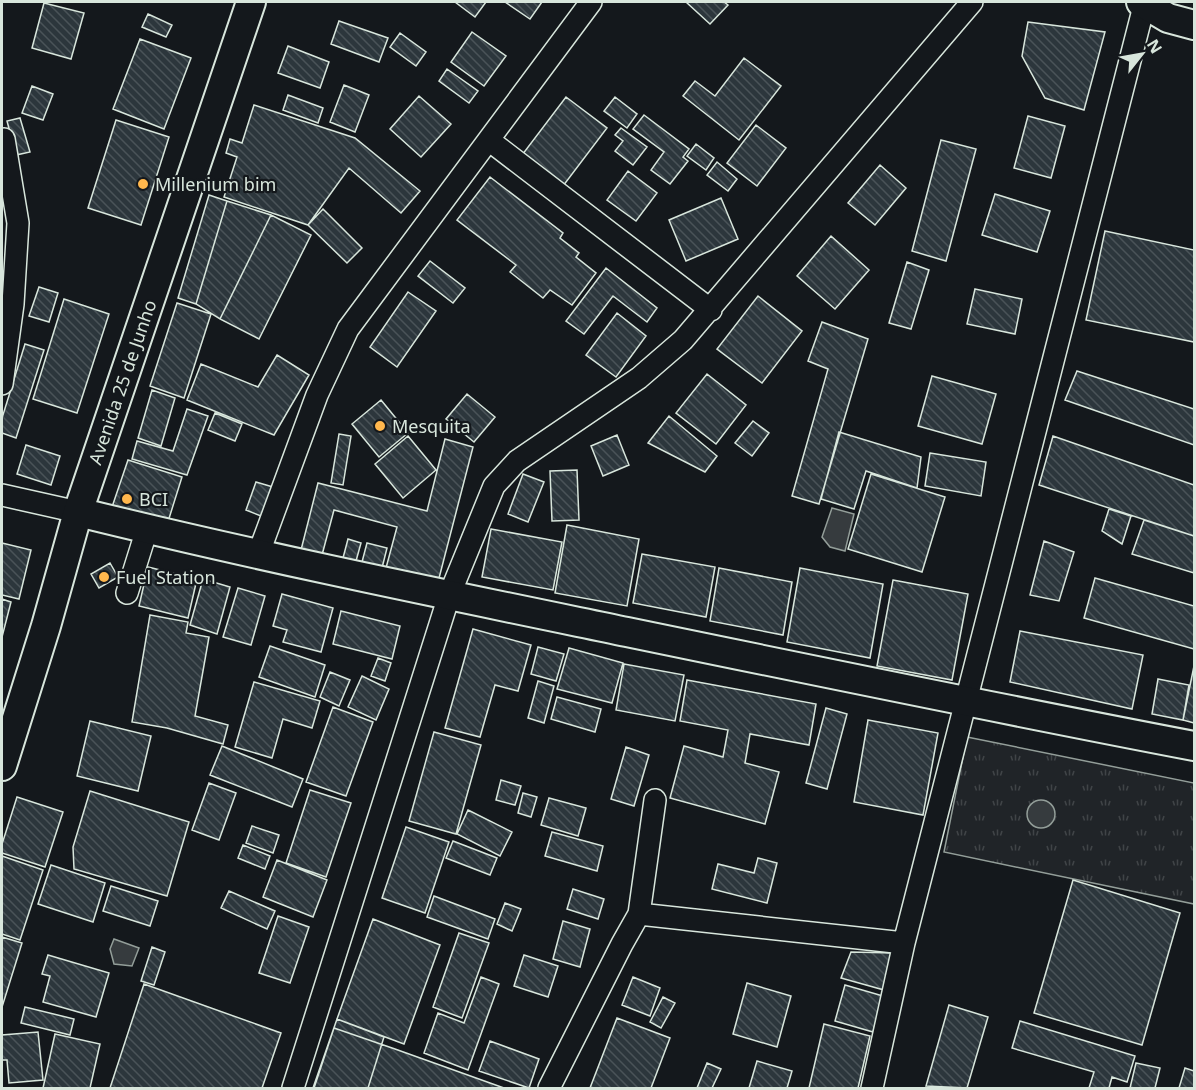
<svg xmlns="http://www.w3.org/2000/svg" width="1196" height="1090" viewBox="0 0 1196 1090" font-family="'Noto Sans',sans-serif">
<defs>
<pattern id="park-tufts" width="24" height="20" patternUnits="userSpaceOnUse" patternTransform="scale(1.5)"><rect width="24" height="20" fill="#202428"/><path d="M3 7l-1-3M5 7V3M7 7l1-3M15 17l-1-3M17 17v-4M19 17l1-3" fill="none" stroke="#404447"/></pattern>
<pattern id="building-back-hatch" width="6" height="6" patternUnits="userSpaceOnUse" patternTransform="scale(1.5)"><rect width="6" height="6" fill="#2c363c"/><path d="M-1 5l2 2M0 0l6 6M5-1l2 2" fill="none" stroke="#4a5358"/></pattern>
</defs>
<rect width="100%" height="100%" fill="#14181c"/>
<!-- park -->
<path fill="url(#park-tufts)" stroke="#939e99" stroke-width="1.5" d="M 967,737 L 1194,783 L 1194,904 L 944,852 Z"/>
<!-- water -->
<path fill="#363b3e" stroke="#939e99" stroke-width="1.5" d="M 832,508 L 854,514 L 845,551 L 830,547 L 822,537 Z
M1027 814a14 14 0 1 1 28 0a14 14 0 1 1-28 0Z
M 114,939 L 139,948 L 132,966 L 114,964 L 110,949 Z"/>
<!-- building -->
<path fill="url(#building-back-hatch)" stroke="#d8e6dc" stroke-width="1.5" d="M 455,2 L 486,2 L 475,17 Z
M 505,2 L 542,2 L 530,19 Z
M 686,2 L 724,2 L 728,5 L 710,24 Z
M 44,3 L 84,13 L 71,59 L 32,48 Z
M 148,14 L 172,25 L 166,37 L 142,27 Z
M 339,21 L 388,38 L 379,62 L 331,44 Z
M 1028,22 L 1105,32 L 1084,110 L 1045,98 L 1022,56 Z
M 472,32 L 506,56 L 484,86 L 451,62 Z
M 400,33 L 426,52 L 416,66 L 390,47 Z
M 140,39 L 191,58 L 164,129 L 113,109 Z
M 288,46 L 329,62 L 320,88 L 278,73 Z
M 744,58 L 781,86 L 739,140 L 683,96 L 695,81 L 715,96 Z
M 447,69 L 478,91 L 469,103 L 439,81 Z
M 344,85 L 369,95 L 355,132 L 330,122 Z
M 32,86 L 53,94 L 43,120 L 22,113 Z
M 288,95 L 323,108 L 318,123 L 283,110 Z
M 419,96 L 451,124 L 421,157 L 390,129 Z
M 566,97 L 607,128 L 563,186 L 522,155 Z
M 615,97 L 637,114 L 627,128 L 604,111 Z
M 254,105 L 355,138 L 420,191 L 401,213 L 349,168 L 308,225 L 224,197 L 237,157 L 226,153 L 230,139 L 242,143 Z
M 644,115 L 689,149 L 683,157 L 688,161 L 670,184 L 651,170 L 664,152 L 633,129 Z
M 1028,116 L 1065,126 L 1051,178 L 1014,168 Z
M 20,118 L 30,152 L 16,155 L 7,121 Z
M 116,120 L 169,137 L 141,225 L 88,208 Z
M 756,125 L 786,148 L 757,186 L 727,163 Z
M 621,128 L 647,147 L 633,165 L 615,151 L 623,141 L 615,135 Z
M 941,140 L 976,149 L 946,261 L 912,251 Z
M 696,144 L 714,158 L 706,170 L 687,156 Z
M 717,162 L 737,179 L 728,191 L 707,175 Z
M 880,165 L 906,188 L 875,225 L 848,203 Z
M 628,171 L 657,193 L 636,221 L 607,200 Z
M 490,177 L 563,233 L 560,238 L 579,253 L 576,257 L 596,273 L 572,305 L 550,290 L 543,298 L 510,272 L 516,265 L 457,220 Z
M 995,194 L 1050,211 L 1037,252 L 982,235 Z
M 209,195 L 227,201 L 196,304 L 178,298 Z
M 721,198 L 738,239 L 686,261 L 669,220 Z
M 227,201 L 271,215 L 220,319 L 196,304 Z
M 323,209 L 362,248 L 347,263 L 308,225 Z
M 271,215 L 311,235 L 259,339 L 220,319 Z
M 1105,231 L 1194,250 L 1194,342 L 1086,320 Z
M 831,236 L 869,270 L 835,309 L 797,276 Z
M 430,261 L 465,288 L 453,303 L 418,276 Z
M 907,262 L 929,270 L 911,329 L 889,323 Z
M 606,268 L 657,308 L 647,322 L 613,296 L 584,334 L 566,321 Z
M 39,287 L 58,293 L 49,322 L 29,316 Z
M 975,289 L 1022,299 L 1015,334 L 967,324 Z
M 408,292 L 436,311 L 397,367 L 370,347 Z
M 758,296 L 802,331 L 762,383 L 717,349 Z
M 64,299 L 109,314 L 77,413 L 33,399 Z
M 177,303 L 211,314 L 184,398 L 150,386 Z
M 617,313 L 646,336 L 616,377 L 586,355 Z
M 822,322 L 868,339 L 819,504 L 792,496 L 828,369 L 808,361 Z
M 25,344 L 44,350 L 16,438 L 2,433 L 2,418 Z
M 277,355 L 309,375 L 274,435 L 187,400 L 201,364 L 258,387 Z
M 1077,371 L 1194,409 L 1194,445 L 1065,400 Z
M 707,374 L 746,405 L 716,444 L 676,413 Z
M 932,376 L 996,394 L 982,444 L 918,426 Z
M 152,390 L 175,398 L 161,446 L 138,438 Z
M 467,394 L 495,417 L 474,442 L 446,419 Z
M 381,400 L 408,433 L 379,457 L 352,424 Z
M 187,409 L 208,416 L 187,475 L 132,459 L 137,441 L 173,451 Z
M 215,413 L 242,424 L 235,441 L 208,430 Z
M 669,416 L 717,456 L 705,472 L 648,443 Z
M 753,421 L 769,433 L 752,456 L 735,443 Z
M 839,432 L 921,457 L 917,488 L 866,471 L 854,509 L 821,499 Z
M 339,434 L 351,436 L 343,485 L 331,483 Z
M 617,435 L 629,465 L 603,476 L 591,446 Z
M 408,436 L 436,470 L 403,498 L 375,464 Z
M 1053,436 L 1194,485 L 1194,536 L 1039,485 Z
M 445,439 L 473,447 L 438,582 L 386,568 L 397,527 L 334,510 L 322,555 L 301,550 L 318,483 L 427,511 Z
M 26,445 L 60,456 L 51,485 L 17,474 Z
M 930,453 L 986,462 L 981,496 L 925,486 Z
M 128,460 L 182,477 L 166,528 L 111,510 Z
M 577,470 L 579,520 L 552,521 L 550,471 Z
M 523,474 L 544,482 L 528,522 L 508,514 Z
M 871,474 L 945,497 L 922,572 L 848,549 Z
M 256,482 L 273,487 L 261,516 L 246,510 Z
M 1109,509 L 1131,516 L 1122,544 L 1102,531 Z
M 1144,520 L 1194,536 L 1194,573 L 1132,554 Z
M 567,525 L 639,539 L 627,606 L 555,593 Z
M 491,529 L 562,542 L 553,590 L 482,577 Z
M 348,539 L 361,543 L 356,561 L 343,558 Z
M 1044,541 L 1074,552 L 1059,601 L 1030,595 Z
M 2,543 L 31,550 L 19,599 L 2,595 Z
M 367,543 L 387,548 L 382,568 L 362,562 Z
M 642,554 L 715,567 L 706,617 L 633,603 Z
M 110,563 L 118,577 L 99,588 L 91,574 Z
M 148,567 L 197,579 L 188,618 L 139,606 Z
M 719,568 L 792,582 L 783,635 L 710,621 Z
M 800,568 L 883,584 L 870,658 L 787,642 Z
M 1095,578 L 1194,606 L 1194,649 L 1084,618 Z
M 203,579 L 230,587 L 217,634 L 190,625 Z
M 893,580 L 968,594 L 952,680 L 877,666 Z
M 238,588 L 265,596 L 251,645 L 223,637 Z
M 282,594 L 333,608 L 321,652 L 283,642 L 287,630 L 273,626 Z
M 2,599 L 11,602 L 2,637 Z
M 341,611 L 400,626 L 392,659 L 333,644 Z
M 150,615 L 188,622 L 186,633 L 209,637 L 195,716 L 228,725 L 223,744 L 167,728 L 132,722 Z
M 473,629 L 531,645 L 518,691 L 495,685 L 480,737 L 445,728 Z
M 1020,631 L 1143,655 L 1132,709 L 1010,682 Z
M 270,646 L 325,665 L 315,697 L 259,677 Z
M 538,647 L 564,654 L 556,681 L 531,674 Z
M 569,648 L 623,663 L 612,703 L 557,689 Z
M 378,658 L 391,663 L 385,681 L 371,676 Z
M 624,664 L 684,675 L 675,721 L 616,710 Z
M 1194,666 L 1194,723 L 1183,720 Z
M 330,672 L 350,680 L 339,706 L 320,697 Z
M 362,676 L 389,689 L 376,720 L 348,707 Z
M 1158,679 L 1189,685 L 1183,720 L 1152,714 Z
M 687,680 L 816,704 L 809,745 L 750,734 L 745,763 L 779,772 L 765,824 L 670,798 L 684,746 L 723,757 L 728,730 L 680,721 Z
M 538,681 L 554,686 L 544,723 L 528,718 Z
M 254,682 L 320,701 L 312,728 L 283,719 L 272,758 L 235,747 Z
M 557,697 L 601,709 L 595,732 L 551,719 Z
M 333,707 L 373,722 L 346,796 L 306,782 Z
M 826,708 L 847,714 L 827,789 L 806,783 Z
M 868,720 L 938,733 L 923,815 L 854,802 Z
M 90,721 L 151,736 L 138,791 L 77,776 Z
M 434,732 L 481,745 L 456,834 L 409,821 Z
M 222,746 L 303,779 L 292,807 L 210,775 Z
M 626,747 L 649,755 L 634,806 L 611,799 Z
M 501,780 L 521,786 L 515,805 L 496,800 Z
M 209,783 L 236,793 L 219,840 L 192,830 Z
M 310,790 L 351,803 L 326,877 L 286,863 Z
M 90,791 L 189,822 L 167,896 L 74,869 L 73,847 Z
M 523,793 L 537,797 L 531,817 L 518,813 Z
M 17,797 L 63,812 L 45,867 L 2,853 L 2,844 Z
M 549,798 L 586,808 L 578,836 L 541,825 Z
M 468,810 L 512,832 L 500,856 L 457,834 Z
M 252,826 L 279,835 L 273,853 L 246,843 Z
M 406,827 L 449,842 L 425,913 L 382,898 Z
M 552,832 L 603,846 L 597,871 L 545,856 Z
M 453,841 L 497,858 L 490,875 L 446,858 Z
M 243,845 L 270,856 L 265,869 L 238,858 Z
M 2,856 L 43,870 L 20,940 L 2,934 Z
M 758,858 L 777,863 L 767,903 L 712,889 L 718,864 L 754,873 Z
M 277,860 L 327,880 L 313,917 L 263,897 Z
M 51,865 L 105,883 L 93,922 L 38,904 Z
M 1073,880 L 1180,913 L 1142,1045 L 1034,1013 Z
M 111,886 L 158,901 L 150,926 L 103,911 Z
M 573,889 L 604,899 L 598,919 L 567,909 Z
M 229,891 L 275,911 L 267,929 L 221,908 Z
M 434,896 L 495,919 L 488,939 L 427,917 Z
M 505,903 L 521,909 L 512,931 L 497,924 Z
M 278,916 L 309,927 L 290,983 L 259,973 Z
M 373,919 L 440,945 L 404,1044 L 337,1019 Z
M 563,921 L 590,929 L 580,967 L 553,959 Z
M 459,933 L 489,943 L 462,1018 L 433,1007 Z
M 2,937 L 22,943 L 2,1007 Z
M 152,947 L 165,952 L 154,985 L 141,981 Z
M 851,952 L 894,953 L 884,990 L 841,978 Z
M 48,955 L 109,973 L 96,1017 L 43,1002 L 50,976 L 42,974 Z
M 524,955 L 558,966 L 548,997 L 514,986 Z
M 481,977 L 499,984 L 468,1070 L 424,1053 L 438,1013 L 464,1023 Z
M 633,977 L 660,988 L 650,1016 L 622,1005 Z
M 747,983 L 791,996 L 777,1047 L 733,1034 Z
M 144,984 L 281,1033 L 262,1088 L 110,1088 Z
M 845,985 L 883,996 L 873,1032 L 835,1021 Z
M 663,997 L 675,1003 L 661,1028 L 650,1022 Z
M 949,1005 L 988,1017 L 967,1088 L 926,1086 Z
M 25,1007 L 74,1019 L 70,1035 L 21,1023 Z
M 617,1018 L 670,1038 L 651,1088 L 590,1088 Z
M 337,1019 L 384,1037 L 368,1088 L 313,1088 Z
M 1020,1021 L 1135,1056 L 1127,1082 L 1112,1077 L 1109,1088 L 1089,1088 L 1094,1072 L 1012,1048 Z
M 824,1024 L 870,1036 L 858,1088 L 809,1088 Z
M 334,1028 L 395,1049 L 504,1088 L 314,1088 Z
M 38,1032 L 43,1080 L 9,1083 L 7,1060 L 2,1060 L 2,1035 Z
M 55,1034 L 100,1044 L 90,1088 L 43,1088 Z
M 490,1041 L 539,1059 L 529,1088 L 479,1071 Z
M 757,1061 L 792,1071 L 787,1088 L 749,1088 Z
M 707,1063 L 721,1069 L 712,1088 L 697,1088 Z
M 1136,1063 L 1160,1068 L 1155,1088 L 1130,1088 Z
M 1185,1068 L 1194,1071 L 1194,1088 L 1179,1088 Z"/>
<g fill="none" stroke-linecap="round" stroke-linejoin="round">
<!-- street casing -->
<g stroke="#d8e6dc" stroke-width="24">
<path id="street" d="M 490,141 L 711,310
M 2,384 L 13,304 L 18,223 L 4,139
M 2,495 L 78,512
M 258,555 L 317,395 L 348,329 L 591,2
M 127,593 L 147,529
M 639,914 L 904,943
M 293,1088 L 449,596 L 494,486 L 517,461 L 639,378 L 683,340 L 972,2
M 549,1088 L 622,944 L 639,914 L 655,800
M 872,1088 L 904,943 L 1144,6"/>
</g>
<!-- secondary casing -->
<g stroke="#d8e6dc" stroke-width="32">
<path id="secondary" d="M 1141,2 L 1168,18 L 1194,25
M 78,512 C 260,557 443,594 627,632 C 816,671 1005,710 1194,746
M 2,766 L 46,626 L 78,512 L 251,2"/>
</g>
<!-- street -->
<use href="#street" stroke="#14181c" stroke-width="21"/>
<!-- secondary -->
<use href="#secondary" stroke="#14181c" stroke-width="28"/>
</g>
<!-- markers -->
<g fill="#ffb74d" stroke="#14181c" stroke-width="2">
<circle cx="143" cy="184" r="6"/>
<circle cx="380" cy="426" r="6"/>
<circle cx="127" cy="499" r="6"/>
<circle cx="104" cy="577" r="6"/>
</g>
<g text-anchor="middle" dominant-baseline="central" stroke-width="4.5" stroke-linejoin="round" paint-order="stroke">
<!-- poi labels -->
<g font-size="18" fill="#d8e6dc" stroke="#14181c" text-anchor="start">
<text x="155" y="184">Millenium bim</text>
<text x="392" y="426">Mesquita</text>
<text x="139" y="499">BCI</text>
<text x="116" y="577">Fuel Station</text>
</g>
<!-- street labels -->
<g font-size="18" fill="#d8e6dc" stroke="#14181c">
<text transform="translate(122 382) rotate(-71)">Avenida 25 de Junho</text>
</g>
</g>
<!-- border -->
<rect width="1196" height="1090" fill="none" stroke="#d8e6dc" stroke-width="6"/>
<!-- north arrow -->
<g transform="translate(1142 54) rotate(59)" stroke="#14181c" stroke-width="4.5" paint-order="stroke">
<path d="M0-4.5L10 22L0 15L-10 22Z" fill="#d8e6dc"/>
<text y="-9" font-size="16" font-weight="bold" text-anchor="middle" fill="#d8e6dc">N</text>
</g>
</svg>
